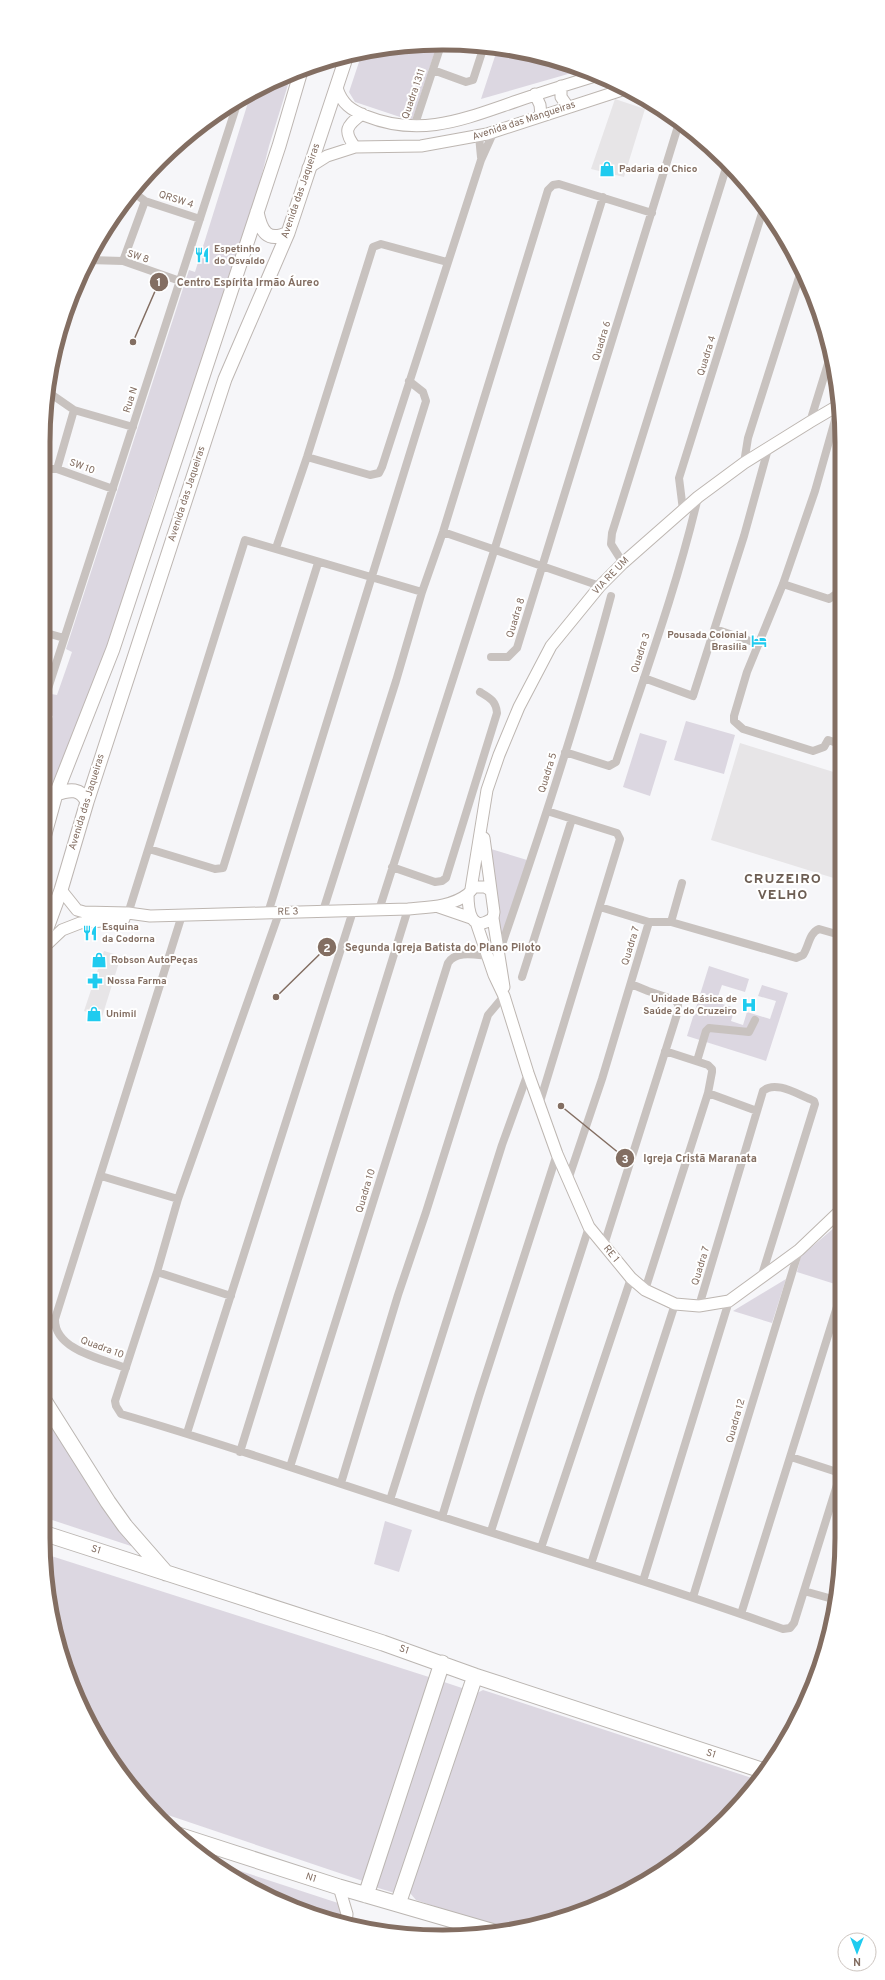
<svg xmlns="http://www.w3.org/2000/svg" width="885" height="1980" viewBox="0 0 885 1980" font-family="Overpass,sans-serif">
<rect width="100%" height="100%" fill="#f6f6f9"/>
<!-- built -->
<path fill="#e7e5e7" d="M 615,99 L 645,109 L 624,177 L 591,169 Z
M 740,743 L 840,774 L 840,880 L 711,840 Z
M 104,951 L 121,956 L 102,1017 L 84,1011 Z"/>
<!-- green -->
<path fill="#dcd7e1" d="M 417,44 L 437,45 L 412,121 L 355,102 L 349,92 L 362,53 Z
M 498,47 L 571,64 L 582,70 L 481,99 Z
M 291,75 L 269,146 L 256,198 L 169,466 C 156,489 148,513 145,539 L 77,732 L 43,810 L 43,745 L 53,716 L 45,713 L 51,694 L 57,695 L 72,652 L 66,649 L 189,270 L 195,272 L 251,93 L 266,84 Z
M 686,721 L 735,735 L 724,774 L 674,760 Z
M 640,733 L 667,741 L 650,796 L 623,787 Z
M 491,849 L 527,860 L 501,941 Z
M 709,966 L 749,979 L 745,992 L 722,985 L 716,1002 L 735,1008 L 731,1021 L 743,1025 L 747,1012 L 770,1019 L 776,1001 L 758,996 L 762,985 L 788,993 L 766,1061 L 687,1036 Z
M 841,1222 L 841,1275 L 838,1285 L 797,1272 L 801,1256 Z
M 786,1279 L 772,1323 L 733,1311 Z
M 43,1408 L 140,1549 L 43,1517 Z
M 385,1521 L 412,1530 L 399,1572 L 374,1564 Z
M 45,1554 L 432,1678 L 363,1881 L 150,1809 L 142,1801 L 96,1737 L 64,1666 L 51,1615 Z
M 441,1681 L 465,1689 L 398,1894 L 375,1887 Z
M 483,1690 L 758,1780 C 718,1835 659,1879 596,1906 C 572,1916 545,1922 520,1929 L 508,1931 L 416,1900 L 410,1893 L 475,1694 Z
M 213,1862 L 338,1903 L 343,1909 L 342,1923 L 314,1916 L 243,1884 Z"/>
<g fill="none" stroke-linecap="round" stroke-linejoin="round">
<!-- secondary casing -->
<g stroke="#bdb6b1" stroke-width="13">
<path id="secondary" d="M 561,86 L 561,97 L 568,107
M 337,88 C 342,104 351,110 366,116 C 421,138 464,119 517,101 C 543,92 569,84 595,76
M 535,94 L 540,105 L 541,115
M 355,147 C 343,131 346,126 362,114
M 308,168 L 327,156 L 355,147 L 421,146 L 487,134 L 622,90
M 484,838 L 494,912 L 493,918 C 471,934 468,911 468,894 L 474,887 L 485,887 L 490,890
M 471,889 L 487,790 L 499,755 L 519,707 L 551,646 L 600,586 L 623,563 L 698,497 L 744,463 L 810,422 L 839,405
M 61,890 L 77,910 L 84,912 L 128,913 L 150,916 L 408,909 C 429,907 451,907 468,894
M 439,907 L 471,918
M 493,918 L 504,987
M 476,922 L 494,975 L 504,996 L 528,1073 L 557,1154 L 589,1227 L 631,1278 L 645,1290 L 675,1304 L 699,1306 L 729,1301 L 799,1250 L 841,1210
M 43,948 L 62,930 L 80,923 L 124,919
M 339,1887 L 347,1914 L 346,1924"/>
</g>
<!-- primary casing -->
<g stroke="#bdb6b2" stroke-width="15">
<path id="primary" d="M 257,212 C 261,231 267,243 288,233
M 56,794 C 70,789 81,788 87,802
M 43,841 L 56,794 L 113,649 L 279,146 L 301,71
M 43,939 L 61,890 L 87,802 L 225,379 L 288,233 L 347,55"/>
</g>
<!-- highway casing -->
<g stroke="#bbb6b2" stroke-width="17">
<path id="highway" d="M 43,1399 L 108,1502 L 125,1526 L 166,1573
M 43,1533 L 383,1643 L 475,1676 L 764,1771
M 175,1834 L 339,1887 L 494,1932
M 366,1895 L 442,1663
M 398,1904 L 475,1676"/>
</g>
<!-- street -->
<path stroke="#c8c2bf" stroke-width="8" d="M 433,70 L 466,82 L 473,80 L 484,46
M 414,127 L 441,45
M 479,136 L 481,157
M 133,192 L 145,201 L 200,219
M 89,260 L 123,261 L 180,281
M 123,261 L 145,201
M 48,392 L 74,410 L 133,427
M 839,406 L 815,491 L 783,584 L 747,672 L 734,716 L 734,721 L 743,729 L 813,751 L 824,747 L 828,740 L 840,744
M 810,422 L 831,354
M 307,457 L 370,475 L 379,473 L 382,467 L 481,160 L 494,131
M 744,463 L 748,438 L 802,268
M 43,469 L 57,469 L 113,489
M 57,469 L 74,410
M 683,510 L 679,478 L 763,210
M 443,532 L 600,586
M 276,548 L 307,457 L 373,247 L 381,244 L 447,262
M 623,563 L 611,544 L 612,533 L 727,165
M 783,584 L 829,599 L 836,594 L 839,583
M 715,629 L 759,644
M 43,632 L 64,638
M 491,657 L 508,657 L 517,648 L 679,123
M 644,678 L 693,696 L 744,536 L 768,449
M 43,704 L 238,101
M 565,752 L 609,766 L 616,762 C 645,674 677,587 698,497
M 149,849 L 215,869 L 223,868 L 318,563
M 392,867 L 435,882 L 442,881 L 446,878 L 497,713 C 496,701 490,698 480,692
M 600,907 L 649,922
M 379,910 L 494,551 L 603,197
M 323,911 L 396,681 L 422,592 L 443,532 L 548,190 L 553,185 L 559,184 L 652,213
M 268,913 L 426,401 L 423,392 L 409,381
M 279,913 L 178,1199 L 157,1272 L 115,1401 L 116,1406 L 121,1414 C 211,1440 301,1471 390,1500 C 521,1543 654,1582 783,1629 L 790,1628 L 794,1623 L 842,1469
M 127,917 L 245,540 L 422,592
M 671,922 L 682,883
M 499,953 C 540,835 579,716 611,596
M 522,977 L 572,819
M 697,1061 L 706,1031 L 709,1028 L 749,1032 L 755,1020
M 708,1093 L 757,1111
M 539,1105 L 620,839 L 617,833 L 547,811
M 101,1176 L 178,1199
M 568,1180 L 602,1079 L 649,922 L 671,922 L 796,958 L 803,955 C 809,946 809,933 819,929 L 840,935
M 837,1214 L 841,1201
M 604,1245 L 678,1011 L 678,1004 L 675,1000 L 648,991 L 631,984
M 157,1272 L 231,1296
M 645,1290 L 708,1093 L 712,1072 L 712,1069 L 708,1065 L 665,1051
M 699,1306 L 763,1091 C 775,1080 797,1094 810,1099 L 814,1101 L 815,1104 L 761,1278
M 126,1368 C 103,1359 54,1350 55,1319 L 182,915
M 187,1433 L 353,911
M 240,1452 L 408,909
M 791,1457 L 840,1473
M 290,1467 L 448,963 C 456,950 476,955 488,956
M 341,1483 L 398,1295 L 426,1212 L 488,1015 L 504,996
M 390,1500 L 502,1145 L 528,1073
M 442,1517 L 479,1396 L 557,1154
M 491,1531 L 589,1227
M 541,1548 L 631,1278
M 591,1564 L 675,1304
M 643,1581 L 729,1301
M 804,1591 L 836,1600
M 693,1597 L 799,1250
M 741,1614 L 841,1294"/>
<!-- secondary -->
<use href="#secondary" stroke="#fff" stroke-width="11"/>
<!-- primary -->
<use href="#primary" stroke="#fff" stroke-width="13"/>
<!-- highway -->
<use href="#highway" stroke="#fff" stroke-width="15"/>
</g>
<!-- icons -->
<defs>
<g id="shop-bare" transform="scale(1.2)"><path d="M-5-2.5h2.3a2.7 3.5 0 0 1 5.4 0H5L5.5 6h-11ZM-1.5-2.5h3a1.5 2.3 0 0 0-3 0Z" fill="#1fcbef" stroke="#fff" stroke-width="2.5" paint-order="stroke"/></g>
<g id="restaurant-bare" transform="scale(1.2)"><path d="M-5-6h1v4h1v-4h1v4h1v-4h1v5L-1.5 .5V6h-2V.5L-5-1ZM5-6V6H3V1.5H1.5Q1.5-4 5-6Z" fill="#1fcbef" stroke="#fff" stroke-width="2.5" paint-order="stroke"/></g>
<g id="hotel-bare" transform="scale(1.2)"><path d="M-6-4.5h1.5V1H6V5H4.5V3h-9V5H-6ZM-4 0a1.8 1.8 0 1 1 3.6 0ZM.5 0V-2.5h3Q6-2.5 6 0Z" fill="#1fcbef" stroke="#fff" stroke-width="2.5" paint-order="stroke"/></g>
<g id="pharmacy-bare" transform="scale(1.2)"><path d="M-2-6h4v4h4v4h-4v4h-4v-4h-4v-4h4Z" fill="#1fcbef" stroke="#fff" stroke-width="2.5" paint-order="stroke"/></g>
<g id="hospital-bare" transform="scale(1.2)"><path d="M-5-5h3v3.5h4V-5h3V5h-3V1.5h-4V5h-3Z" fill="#1fcbef" stroke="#fff" stroke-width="2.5" paint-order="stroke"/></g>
</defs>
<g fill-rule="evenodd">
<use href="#shop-bare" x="607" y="169"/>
<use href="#restaurant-bare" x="202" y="255"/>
<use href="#hotel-bare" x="759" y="641"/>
<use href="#restaurant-bare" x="90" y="933"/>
<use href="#shop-bare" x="99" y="960"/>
<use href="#pharmacy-bare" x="95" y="981"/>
<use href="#hospital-bare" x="749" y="1005"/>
<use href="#shop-bare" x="94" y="1014"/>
</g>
<g text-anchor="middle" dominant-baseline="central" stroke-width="4" stroke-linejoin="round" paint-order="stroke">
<!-- street labels -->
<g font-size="10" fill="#836e62" stroke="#fff">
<text transform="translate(414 94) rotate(-71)">Quadra 1311</text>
<text transform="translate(524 121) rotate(-18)">Avenida das Mangueiras</text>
<text transform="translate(301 191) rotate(-71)">Avenida das Jaqueiras</text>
<text transform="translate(176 200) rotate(18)">QRSW 4</text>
<text transform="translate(138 257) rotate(18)">SW 8</text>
<text transform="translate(602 341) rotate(-73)">Quadra 6</text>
<text transform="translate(707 356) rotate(-73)">Quadra 4</text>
<text transform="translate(131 400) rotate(-72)">Rua N</text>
<text transform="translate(82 467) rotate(20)">SW 10</text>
<text transform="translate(187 494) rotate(-72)">Avenida das Jaqueiras</text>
<text transform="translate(611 576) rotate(-46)">VIA RE UM</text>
<text transform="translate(516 618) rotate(-73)">Quadra 8</text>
<text transform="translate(641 653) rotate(-72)">Quadra 3</text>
<text transform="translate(548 773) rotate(-73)">Quadra 5</text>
<text transform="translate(87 802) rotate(-73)">Avenida das Jaqueiras</text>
<text transform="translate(288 912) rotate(-1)">RE 3</text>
<text transform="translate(631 946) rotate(-73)">Quadra 7</text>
<text transform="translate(366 1191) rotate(-73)">Quadra 10</text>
<text transform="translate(611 1254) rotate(51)">RE 1</text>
<text transform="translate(701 1266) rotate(-73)">Quadra 7</text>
<text transform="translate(102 1348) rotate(20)">Quadra 10</text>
<text transform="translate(736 1421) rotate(-74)">Quadra 12</text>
<text transform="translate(96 1550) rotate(18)">S1</text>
<text transform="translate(404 1650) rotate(19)">S1</text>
<text transform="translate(711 1754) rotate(18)">S1</text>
<text transform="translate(311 1878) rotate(18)">N1</text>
</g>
<!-- poi labels -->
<g font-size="10" font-weight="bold" fill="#836e62" stroke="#fff" text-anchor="start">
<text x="619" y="169">Padaria do Chico</text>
<text x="214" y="249">Espetinho<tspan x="214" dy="12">do Osvaldo</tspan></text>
<text x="747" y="635" text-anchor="end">Pousada Colonial<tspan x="747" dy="12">Brasilia</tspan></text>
<text x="102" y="927">Esquina<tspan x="102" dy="12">da Codorna</tspan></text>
<text x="111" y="960">Robson AutoPeças</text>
<text x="107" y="981">Nossa Farma</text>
<text x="737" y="999" text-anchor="end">Unidade Básica de<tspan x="737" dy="12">Saúde 2 do Cruzeiro</tspan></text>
<text x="106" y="1014">Unimil</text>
</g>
<!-- district labels -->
<g font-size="14" font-weight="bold" letter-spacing="1" fill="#6d5e54" stroke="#fff">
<text x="783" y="879">CRUZEIRO<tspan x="783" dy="16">VELHO</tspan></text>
</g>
</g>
<!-- crop -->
<path d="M0 0H885V1980H0ZM442 50H443A392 392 0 0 1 835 442V1538A392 392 0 0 1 443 1930H442A392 392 0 0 1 50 1538V442A392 392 0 0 1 442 50Z" fill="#fff" fill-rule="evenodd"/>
<path fill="none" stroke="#836e62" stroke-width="5" d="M442 50H443A392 392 0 0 1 835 442V1538A392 392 0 0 1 443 1930H442A392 392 0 0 1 50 1538V442A392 392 0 0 1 442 50Z"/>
<!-- callouts -->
<path fill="none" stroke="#836e62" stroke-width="1.5" d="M133 342L159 282M276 997L327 947M561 1106L625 1158"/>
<g fill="#836e62" stroke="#fff" stroke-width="1.5">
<circle cx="133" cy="342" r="4"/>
<circle cx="276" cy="997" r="4"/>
<circle cx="561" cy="1106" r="4"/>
<circle cx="159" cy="282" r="10"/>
<circle cx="327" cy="947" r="10"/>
<circle cx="625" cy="1158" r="10"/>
</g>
<g font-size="12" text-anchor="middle" font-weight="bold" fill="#fff">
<text x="159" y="286">1</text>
<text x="327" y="952">2</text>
<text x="625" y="1163">3</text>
</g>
<g font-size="11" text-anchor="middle" font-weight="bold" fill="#836e62" stroke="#fff" stroke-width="4" stroke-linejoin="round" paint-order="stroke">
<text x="248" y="286">Centro Espírita Irmão Áureo</text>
<text x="443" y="951">Segunda Igreja Batista do Plano Piloto</text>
<text x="700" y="1162">Igreja Cristã Maranata</text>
</g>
<!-- north arrow -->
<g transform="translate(857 1952) rotate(180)"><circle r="19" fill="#ffffff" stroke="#cdc5c0"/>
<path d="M0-3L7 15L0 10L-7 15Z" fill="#1fcbef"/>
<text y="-6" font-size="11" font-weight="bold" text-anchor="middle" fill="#836e62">N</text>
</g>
</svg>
